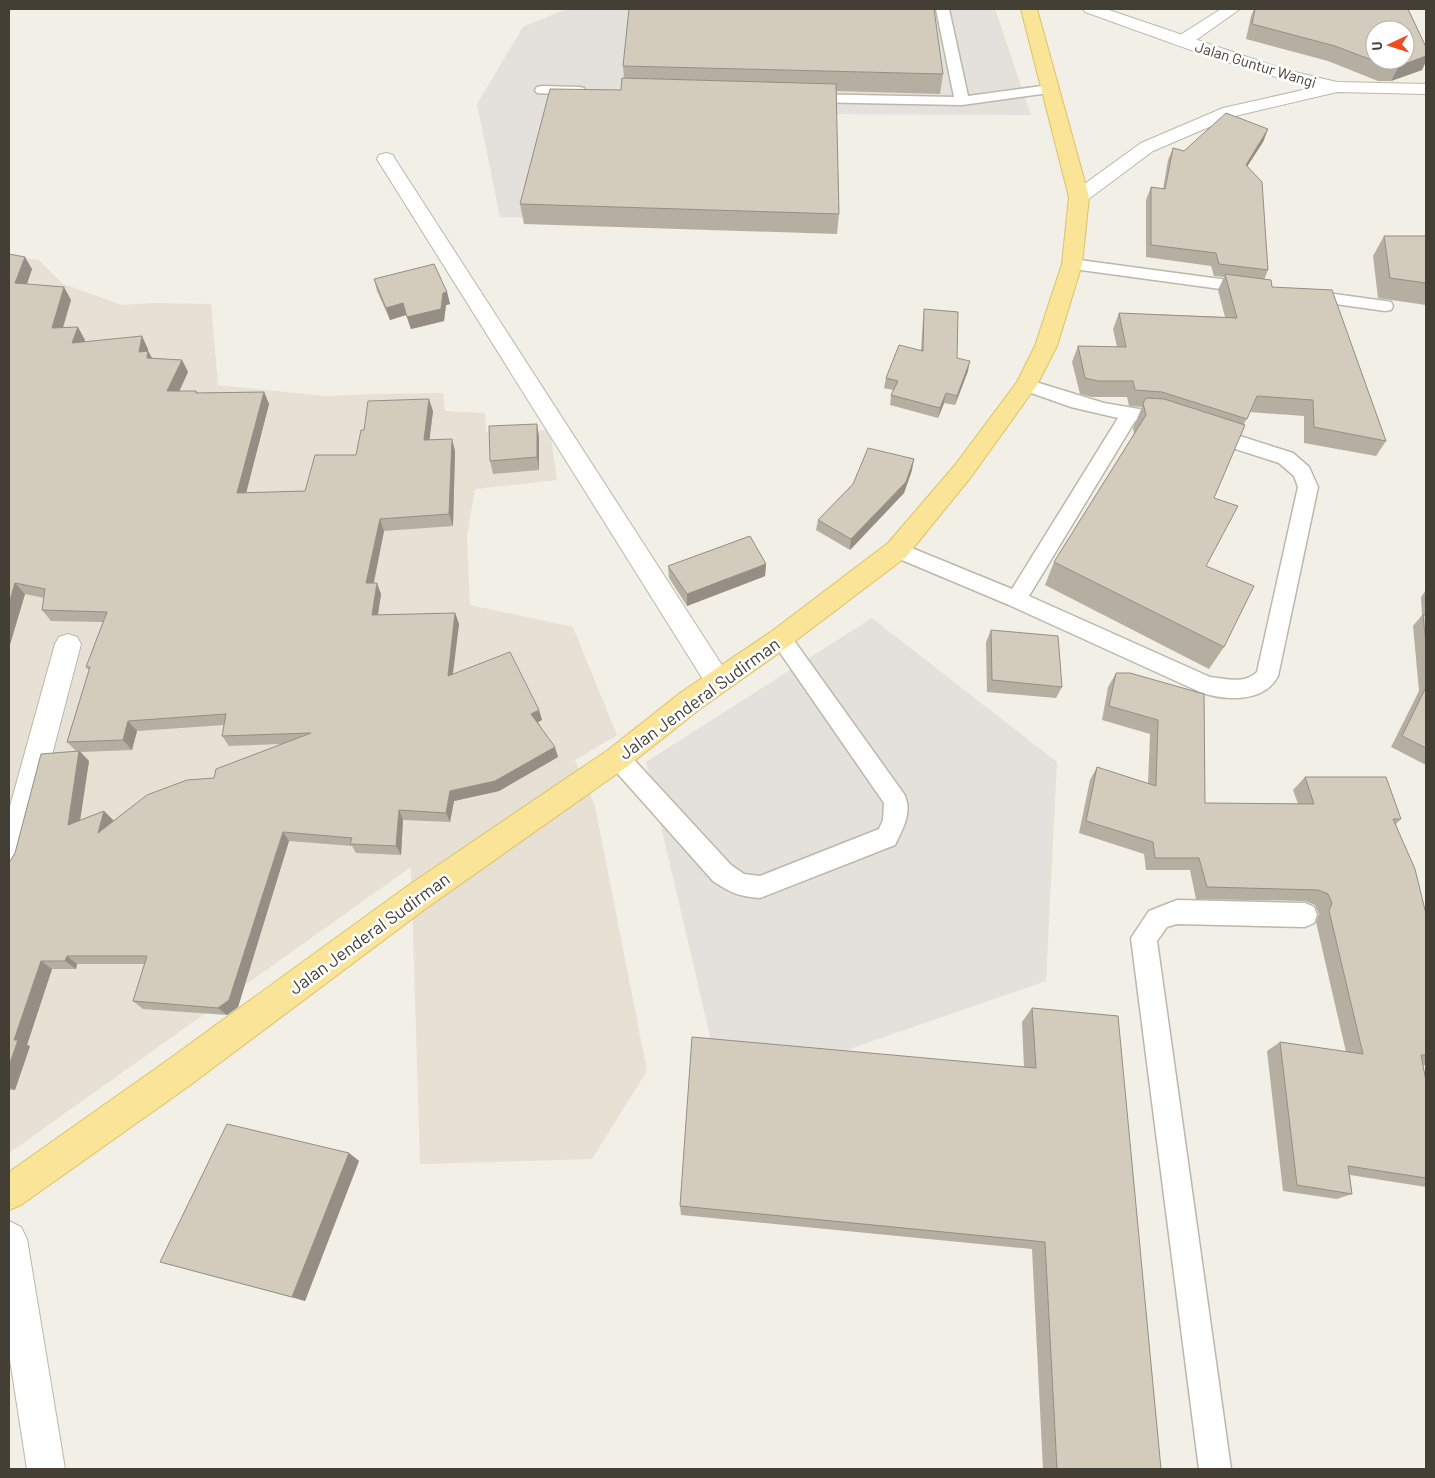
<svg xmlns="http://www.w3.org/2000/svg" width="1435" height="1478" viewBox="0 0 1435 1478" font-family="Barlow,sans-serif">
<rect width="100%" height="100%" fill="#f2efe6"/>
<!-- residential -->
<path fill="#e6e1d4" d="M 9,256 L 39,260 L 63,284 L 122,305 L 153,303 L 211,304 L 218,385 L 325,396 L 371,394 L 443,393 L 445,411 L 485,413 L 486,432 L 550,430 L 557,480 L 475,489 L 467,535 L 470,605 L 573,627 L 617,735 L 575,760 L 595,806 L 647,1071 L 592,1159 L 420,1164 L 411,867 L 9,1153 Z"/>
<!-- industrial -->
<path fill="#e4e0db" d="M 567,9 L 995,9 L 1031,115 L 822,114 L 828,224 L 500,217 L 477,104 L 523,27 Z
M 872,618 L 1057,762 L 1046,981 L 783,1072 L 717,1066 L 646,762 Z"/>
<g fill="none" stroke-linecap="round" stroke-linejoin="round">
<!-- service casing -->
<g stroke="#bdb7a9" stroke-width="3">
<path id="service" d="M 936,9 L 949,9 L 968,96 L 1049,85 L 1054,86 L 1056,89 L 1054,92 L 1049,93 L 962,105 L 805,102 L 800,101 L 798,98 L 800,95 L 805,94 L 954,97 Z
M 542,86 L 579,87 L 584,88 L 586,91 L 584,94 L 579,95 L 537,93 L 535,90 L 537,87 Z
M 1072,259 L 1250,283 L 1256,284 L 1258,288 L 1256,292 L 1250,293 L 1066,268 L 1064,264 L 1066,260 Z
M 1306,290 L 1385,301 L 1391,302 L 1393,306 L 1391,310 L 1385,311 L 1300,299 L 1298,295 L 1300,291 Z
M 1026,379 L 1104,403 L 1168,414 L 1175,415 L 1177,420 L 1175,425 L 1168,426 L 1135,421 L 1029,596 L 1210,677 C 1226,679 1245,684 1257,672 L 1298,487 L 1294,476 L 1279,463 L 1201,438 L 1199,433 L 1201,428 L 1208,426 L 1215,428 L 1293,453 L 1309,467 L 1318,487 L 1278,676 C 1264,703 1225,701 1200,692 L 1009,605 L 890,555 L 887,550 L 890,545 L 897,542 L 1012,589 L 1118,418 L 1071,407 L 1020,389 L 1017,385 L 1020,381 Z
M 781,630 L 788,632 L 904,794 C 913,812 903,828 895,845 L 760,898 C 738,896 731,893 713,881 L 610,765 L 607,758 L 610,751 L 618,748 L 626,751 L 731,865 L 744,874 L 760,876 L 879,829 L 883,820 L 884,803 L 774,644 L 770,638 L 774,632 Z
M 1177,900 L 1305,903 L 1314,907 L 1317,915 L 1314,923 L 1305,927 L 1177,924 L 1167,927 L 1157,941 L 1231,1469 L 1199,1469 L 1131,938 L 1149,911 Z"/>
</g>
<!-- minor casing -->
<g stroke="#bdb7a9" stroke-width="2">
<path id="minor" d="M 1221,9 L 1240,9 L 1189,45 L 1177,45 L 1175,41 L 1177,37 Z
M 386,153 L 393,155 L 395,159 L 727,673 L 731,681 L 727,689 L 718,692 L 709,689 L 377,159 L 379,155 Z
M 68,634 L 77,637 L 81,644 L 24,862 L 19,871 L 9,875 L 9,810 L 55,644 L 59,637 Z"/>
</g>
<!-- tertiary casing -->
<g stroke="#bdb7a9" stroke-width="2">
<path id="tertiary" d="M 1083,9 L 1106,9 L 1286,70 L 1337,82 L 1426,84 L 1426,94 L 1337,92 L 1235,116 L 1153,151 L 1086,201 L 1079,203 L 1072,201 L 1069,197 L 1072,193 L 1141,143 L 1223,108 L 1316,87 C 1237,69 1161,39 1085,12 Z
M 9,1221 L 21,1227 L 27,1239 L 65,1469 L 27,1469 L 9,1353 Z"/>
</g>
<!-- primary casing -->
<g stroke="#ddc268" stroke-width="2">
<path id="primary" d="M 1021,9 L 1037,9 L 1089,197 L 1082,264 L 1057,346 L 1037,385 L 971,477 L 906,557 L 790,645 L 700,709 L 628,766 L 428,907 L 189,1086 L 21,1205 L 9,1210 L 9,1172 L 165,1062 L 406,887 L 608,750 L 680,693 L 772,631 L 888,543 L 955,465 L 1017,382 L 1035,346 L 1062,264 L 1069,197 Z"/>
</g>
<!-- service -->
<use href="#service" fill="#fff" fill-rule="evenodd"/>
<!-- minor -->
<use href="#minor" fill="#fff" fill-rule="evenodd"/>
<!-- tertiary -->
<use href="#tertiary" fill="#fff" fill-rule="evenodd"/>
<!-- primary -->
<use href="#primary" fill="#f9e497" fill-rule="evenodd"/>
</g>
<!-- wall -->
<path fill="#b5afa2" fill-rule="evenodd" d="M 1254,9 L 1408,9 L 1426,47 L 1426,61 L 1422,70 L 1391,81 L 1378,81 L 1328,61 L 1246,39 L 1251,16 Z
M 623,66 L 943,74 L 940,94 L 836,91 L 839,214 L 837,234 L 524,224 L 520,204 L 621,90 L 624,78 Z
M 1268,129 L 1263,142 L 1247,167 L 1268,270 L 1264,280 L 1272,287 L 1386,441 L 1376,456 L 1304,443 L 1304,416 L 1250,412 L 1244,424 L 1214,498 L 1206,566 L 1224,647 L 1209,669 L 1045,585 L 1054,562 L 1134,434 L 1133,428 L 1142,407 L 1129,406 L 1127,397 L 1092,397 L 1080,394 L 1072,362 L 1078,346 L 1117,347 L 1113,329 L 1119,313 L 1225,317 L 1218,290 L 1224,277 L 1214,276 L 1211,266 L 1146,257 L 1146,200 L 1151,187 L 1163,189 L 1168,160 L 1173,148 L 1184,151 Z
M 1384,236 L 1426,236 L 1426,305 L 1378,298 L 1373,256 Z
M 9,254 L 32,269 L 27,284 L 71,300 L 63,328 L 85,340 L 85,342 L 148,349 L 148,351 L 152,359 L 182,360 L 188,372 L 179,391 L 196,391 L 198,393 L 264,392 L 269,404 L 246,493 L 305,491 L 356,455 L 364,430 L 433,411 L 429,440 L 455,451 L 453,526 L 384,531 L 374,583 L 381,594 L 378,615 L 455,613 L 459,624 L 453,674 L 539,710 L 542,720 L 538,722 L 558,757 L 499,791 L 454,801 L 450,822 L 403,820 L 401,855 L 356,853 L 352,846 L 289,841 L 238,1007 L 227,1015 L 143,1009 L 133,1001 L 145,964 L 77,964 L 76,969 L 52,969 L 27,1045 L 30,1046 L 15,1090 L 9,1090 L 9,863 L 76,751 L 67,742 L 89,670 L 86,667 L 103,622 L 51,621 L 42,610 L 44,598 L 25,594 L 9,648 ZM 224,725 L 222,736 L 229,746 L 280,744 L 214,778 L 114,821 L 104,811 L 80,820 L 89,761 L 81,752 L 132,750 L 137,731 Z
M 374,279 L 447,292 L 450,304 L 446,305 L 444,321 L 411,329 L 406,315 L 390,320 L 377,291 Z
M 924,309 L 957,358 L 968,371 L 955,405 L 944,403 L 938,418 L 890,405 L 891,395 L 893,390 L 884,388 L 886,378 L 921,350 L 923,319 Z
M 539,437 L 539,470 L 493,474 L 490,461 Z
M 912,470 L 904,493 L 850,550 L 816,530 L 818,520 Z
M 766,564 L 765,576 L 687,606 L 669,578 L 668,566 Z
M 1426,590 L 1426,765 L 1391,747 L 1419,691 L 1413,626 L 1422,615 L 1421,597 Z
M 991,630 L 1062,687 L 1056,698 L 987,692 L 986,642 Z
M 1116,673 L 1204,694 L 1205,803 L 1298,804 L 1293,790 L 1305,777 L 1401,819 L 1396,824 L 1426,914 L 1426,1065 L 1423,1065 L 1426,1081 L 1426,1187 L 1350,1175 L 1352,1194 L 1337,1199 L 1283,1191 L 1267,1051 L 1280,1042 L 1346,1052 L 1316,922 L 1319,914 L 1315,905 L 1305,901 L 1196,899 L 1190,870 L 1146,870 L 1144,854 L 1079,833 L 1090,780 L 1097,767 L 1148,784 L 1150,734 L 1102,720 L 1108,687 Z
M 1032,1008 L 1161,1469 L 1043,1469 L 1032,1249 L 681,1215 L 680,1206 L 1024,1067 L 1022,1022 Z
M 349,1153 L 359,1161 L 305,1301 L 160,1262 Z"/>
<!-- shaded-wall -->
<path fill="#948e84" d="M 1426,56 L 1426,61 L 1422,70 L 1391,81 L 1399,66 Z
M 1268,129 L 1263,142 L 1240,177 L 1246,165 Z
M 25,257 L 32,269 L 23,295 L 15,283 Z
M 64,287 L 71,300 L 59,340 L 52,328 Z
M 447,292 L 450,304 L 446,305 L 444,321 L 411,329 L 407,317 L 443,293 Z
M 403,303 L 406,315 L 390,320 L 386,308 Z
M 78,327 L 85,340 L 79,355 L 72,343 Z
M 142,336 L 148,349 L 146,365 L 139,352 Z
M 148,351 L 155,363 L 147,358 Z
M 182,360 L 188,372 L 174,403 L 167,391 Z
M 970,361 L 968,371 L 955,405 L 957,396 Z
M 264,392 L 269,404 L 243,505 L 237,493 Z
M 946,393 L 944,403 L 938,418 L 940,408 Z
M 429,399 L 433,411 L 428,452 L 424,440 Z
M 537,424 L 539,437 L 539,470 L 537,457 Z
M 452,439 L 455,451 L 453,526 L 449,514 Z
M 914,459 L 912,470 L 904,493 L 850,550 L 851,539 Z
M 380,519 L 384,531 L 371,595 L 366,583 Z
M 766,564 L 765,576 L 687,606 L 687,594 Z
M 15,583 L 25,594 L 9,648 L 9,604 Z
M 377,583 L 381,594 L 376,627 L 372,615 Z
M 455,613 L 459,624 L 451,687 L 448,676 Z
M 539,710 L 542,720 L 534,724 L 531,714 Z
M 128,721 L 137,731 L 132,750 L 123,740 Z
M 555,747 L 558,757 L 499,791 L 454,801 L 450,822 L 446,813 L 450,791 Z
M 79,751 L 89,761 L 78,834 L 68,825 Z
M 399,810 L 403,820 L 401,855 L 396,846 Z
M 104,811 L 114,821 L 98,833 Z
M 283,832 L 289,841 L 238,1007 L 227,1015 L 218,1008 Z
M 67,956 L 77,964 L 76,969 L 65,961 Z
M 41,961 L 52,969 L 27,1045 L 30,1046 L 15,1090 L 9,1087 L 9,1066 L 14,1040 Z
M 349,1153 L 359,1161 L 305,1301 L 292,1297 Z"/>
<!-- building -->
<path fill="#d3cbbc" stroke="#948e84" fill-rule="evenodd" d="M 629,9 L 934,9 L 943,74 L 623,66 Z
M 1255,9 L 1408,9 L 1426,47 L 1426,56 L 1399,66 L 1385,65 L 1335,46 L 1252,24 ZM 1375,30 L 1405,30 L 1405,60 L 1375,60 Z
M 622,78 L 836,84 L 839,214 L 520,204 L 550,89 L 621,90 Z
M 1226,113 L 1268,129 L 1246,165 L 1262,182 L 1268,270 L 1219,264 L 1216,253 L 1151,245 L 1151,187 L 1165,189 L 1173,148 L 1184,151 Z
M 1384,236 L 1426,236 L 1426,283 L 1390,278 Z
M 9,254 L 25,257 L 15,283 L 64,287 L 52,328 L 78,327 L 72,343 L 142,336 L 139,352 L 148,351 L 147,358 L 182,360 L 167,391 L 196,391 L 196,393 L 264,392 L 237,493 L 305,491 L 315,455 L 356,455 L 361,430 L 364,430 L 368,401 L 429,399 L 424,440 L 452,439 L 449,514 L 380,519 L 366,583 L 377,583 L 372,615 L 455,613 L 448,676 L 510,652 L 539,710 L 531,714 L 555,747 L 495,781 L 450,791 L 446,813 L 399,810 L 396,846 L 350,844 L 352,838 L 283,832 L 229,1000 L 218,1008 L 133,1001 L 147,956 L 67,956 L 65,961 L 41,961 L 14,1040 L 18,1040 L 9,1066 L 9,863 L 15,853 L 41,754 L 79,751 L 68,825 L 104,811 L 98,833 L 147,795 L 187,780 L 214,778 L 216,769 L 311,733 L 222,736 L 226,714 L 128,721 L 123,740 L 67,742 L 90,667 L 86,667 L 107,612 L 42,610 L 45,589 L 15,583 L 9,604 Z
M 434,264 L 447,292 L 443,293 L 441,309 L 407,317 L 403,303 L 386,308 L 374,279 Z
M 1225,274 L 1271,280 L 1272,287 L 1332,290 L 1386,441 L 1314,427 L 1313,400 L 1257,396 L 1247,419 L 1162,392 L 1135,390 L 1133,381 L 1098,381 L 1085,378 L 1078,346 L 1126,347 L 1119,313 L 1237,318 Z
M 924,309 L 958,312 L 957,358 L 970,361 L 957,396 L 946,393 L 940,408 L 891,395 L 898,381 L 886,378 L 899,345 L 923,351 Z
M 1146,398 L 1164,399 L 1245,425 L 1214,498 L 1238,506 L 1206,566 L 1254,586 L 1224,647 L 1054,562 L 1146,415 L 1143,403 Z
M 537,424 L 537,457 L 490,461 L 489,426 Z
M 868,448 L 914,459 L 906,482 L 851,539 L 818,520 L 853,484 Z
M 750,536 L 766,564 L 687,594 L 668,566 Z
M 1423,615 L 1426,615 L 1426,644 Z
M 991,630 L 1058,636 L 1062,687 L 992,680 Z
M 1116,673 L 1130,673 L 1204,694 L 1205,803 L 1314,804 L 1305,777 L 1386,777 L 1401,819 L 1393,819 L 1415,869 L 1426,914 L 1426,1055 L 1421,1055 L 1426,1081 L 1426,1178 L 1348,1166 L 1352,1194 L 1297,1185 L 1280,1042 L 1363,1054 L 1329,911 L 1332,903 L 1328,894 L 1318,890 L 1207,887 L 1199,858 L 1155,858 L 1153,842 L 1086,821 L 1097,767 L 1156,786 L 1158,720 L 1109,706 Z
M 1426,687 L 1426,748 L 1402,736 Z
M 1032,1008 L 1118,1016 L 1161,1469 L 1057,1469 L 1045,1242 L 680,1206 L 692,1037 L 1036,1068 Z
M 227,1124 L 349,1153 L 292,1297 L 160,1262 Z"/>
<g text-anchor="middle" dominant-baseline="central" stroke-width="5" stroke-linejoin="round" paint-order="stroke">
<!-- far-street labels -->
<g font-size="15" fill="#443f35" stroke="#fff">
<text transform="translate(1256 64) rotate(17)">Jalan Guntur Wangi</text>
</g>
<!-- street labels -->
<g font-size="18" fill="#443f35" stroke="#fff">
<text transform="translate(699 698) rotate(-36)">Jalan Jenderal Sudirman</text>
<text transform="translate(369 933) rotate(-36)">Jalan Jenderal Sudirman</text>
</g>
</g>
<!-- border -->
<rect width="1435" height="1478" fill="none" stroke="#443f35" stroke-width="20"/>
<!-- north arrow -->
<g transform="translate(1390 45) rotate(266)"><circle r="24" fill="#ffffff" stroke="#b4b2ae"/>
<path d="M0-4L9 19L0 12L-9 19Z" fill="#ef4c1f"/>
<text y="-8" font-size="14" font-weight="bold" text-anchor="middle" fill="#443f35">U</text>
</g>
</svg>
